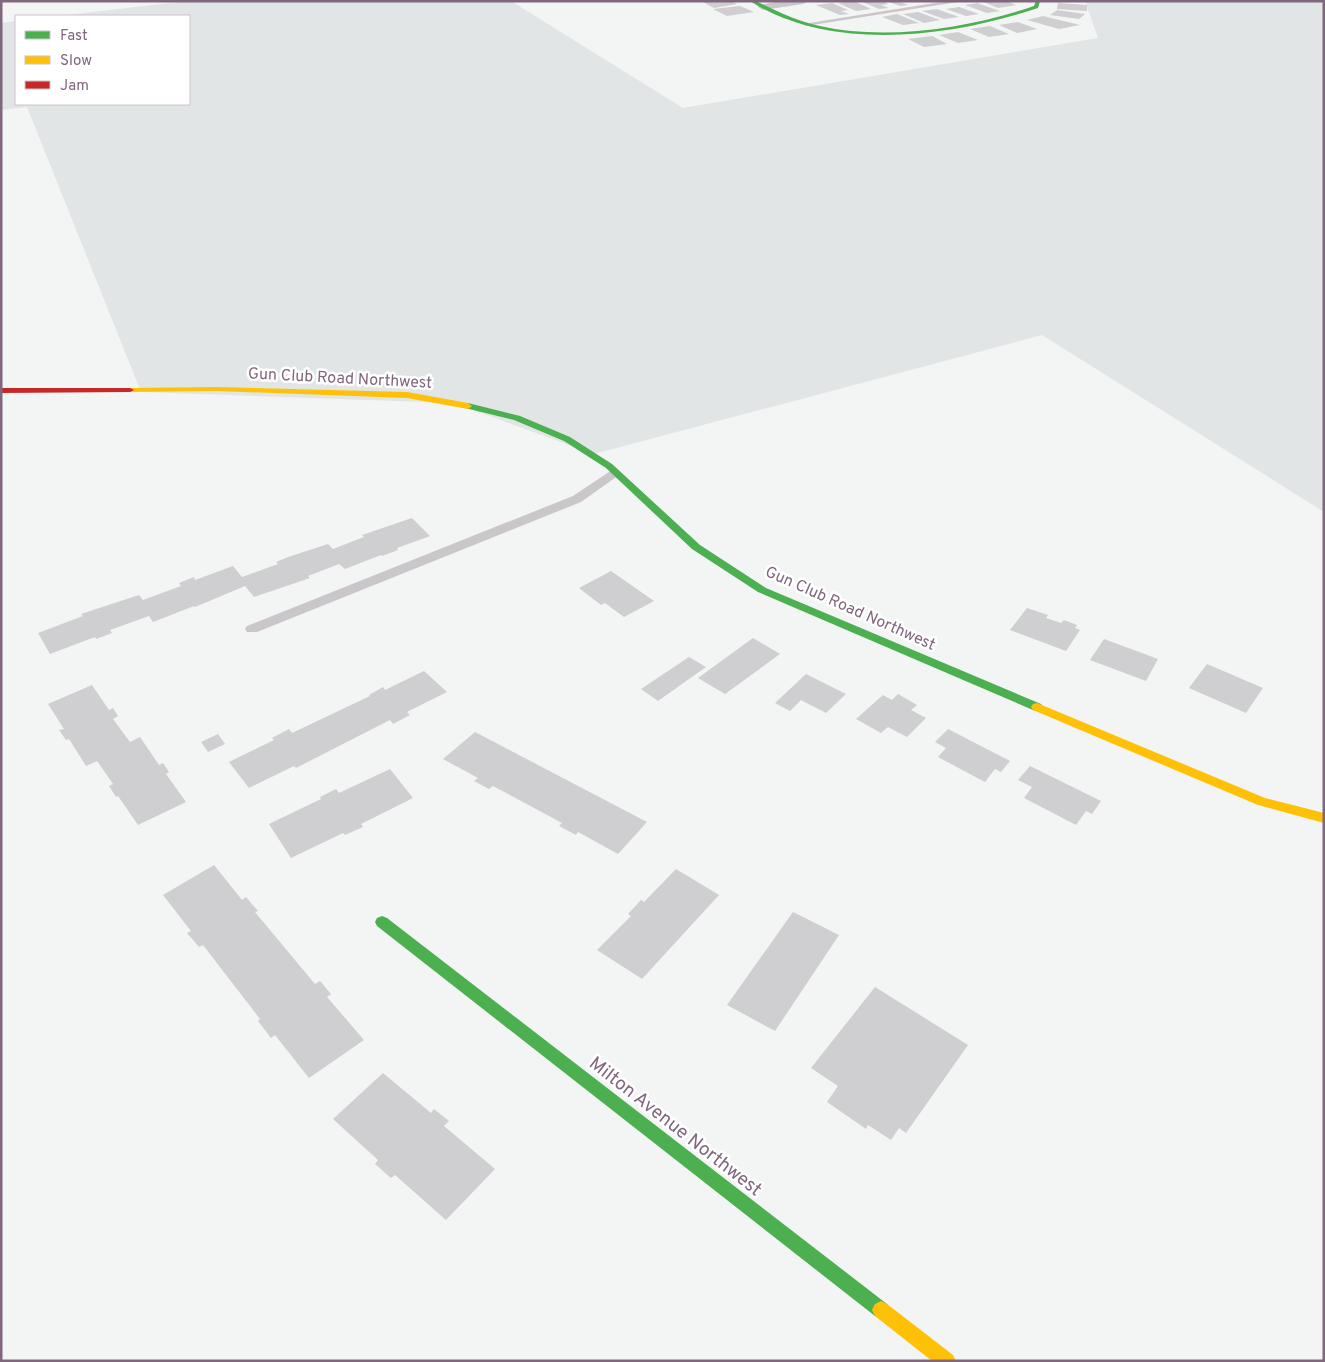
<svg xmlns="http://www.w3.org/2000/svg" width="1325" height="1362" viewBox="0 0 1325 1362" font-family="Overpass,sans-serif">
<rect width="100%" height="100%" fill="#f3f4f4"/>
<!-- green -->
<path fill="#e1e5e6" d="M 186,1 L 511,1 L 683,108 L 1098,38 L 1085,1 L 1324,1 L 1324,512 L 1042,335 L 594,454 L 454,403 L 141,392 L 27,107 L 1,110 L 1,23 L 16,21 L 16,104 L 189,104 L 189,16 L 59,16 Z"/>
<!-- building -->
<path fill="#cfced0" d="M 701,1 L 731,1 L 737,4 L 714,8 Z
M 854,1 L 871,9 L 856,11 L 838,3 Z
M 860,1 L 882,1 L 888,4 L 881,5 L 889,8 L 879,9 Z
M 887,1 L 898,1 L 908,5 L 900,6 Z
M 981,1 L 1006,1 L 1016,5 L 998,8 Z
M 832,3 L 848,10 L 841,11 L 849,14 L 840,15 L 816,5 Z
M 977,3 L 1000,11 L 987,13 L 965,5 Z
M 1058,3 L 1087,5 L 1087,11 L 1057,9 Z
M 740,6 L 754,12 L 727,16 L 713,9 Z
M 959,7 L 979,14 L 966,16 L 946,9 Z
M 937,9 L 959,17 L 944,19 L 922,11 Z
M 1057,10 L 1085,14 L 1079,19 L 1050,15 Z
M 918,12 L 940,20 L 924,23 L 903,14 Z
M 897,14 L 919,23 L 903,25 L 882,17 Z
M 1043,16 L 1080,25 L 1059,29 L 1027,20 Z
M 1018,22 L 1037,29 L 1017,33 L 999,25 Z
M 990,26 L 1009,34 L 989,37 L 970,29 Z
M 958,32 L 978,40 L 958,43 L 939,35 Z
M 932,36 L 947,44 L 924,47 L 908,39 Z
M 412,518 L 430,536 L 397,548 L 398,550 L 382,556 L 381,555 L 345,569 L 339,564 L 308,576 L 310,578 L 254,597 L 245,586 L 195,607 L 194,606 L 153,622 L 149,616 L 110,630 L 112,633 L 96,639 L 95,637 L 50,654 L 38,633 L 83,616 L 81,614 L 139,595 L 143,600 L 181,586 L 179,583 L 194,577 L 195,580 L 233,566 L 242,577 L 278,564 L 276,562 L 288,557 L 328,544 L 333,549 L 364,537 L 362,535 Z
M 611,571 L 654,601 L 624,617 L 605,603 L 601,605 L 579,588 Z
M 1027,608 L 1048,615 L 1046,618 L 1061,623 L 1064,620 L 1077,625 L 1075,628 L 1080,630 L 1066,651 L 1010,630 Z
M 753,638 L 780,654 L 725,694 L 698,678 Z
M 1104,639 L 1158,659 L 1146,681 L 1090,660 Z
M 689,657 L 706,667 L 658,701 L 641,689 Z
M 1207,664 L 1263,688 L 1246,713 L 1189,688 Z
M 424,671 L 447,692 L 407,712 L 410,715 L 393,724 L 390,720 L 296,768 L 294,766 L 249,788 L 229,762 L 274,740 L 272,738 L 289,729 L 292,733 L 370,696 L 369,695 L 383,687 L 385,690 Z
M 806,674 L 846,694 L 826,713 L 801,700 L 790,711 L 775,703 Z
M 92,685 L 109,710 L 113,708 L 118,716 L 113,719 L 130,742 L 140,737 L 159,765 L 163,763 L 169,772 L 166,774 L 186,802 L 138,825 L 118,796 L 116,797 L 109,786 L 113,784 L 97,761 L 86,766 L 69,739 L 66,740 L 59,730 L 64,729 L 48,704 Z
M 898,694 L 917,705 L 911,710 L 926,718 L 907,737 L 888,727 L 881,733 L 856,719 L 883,695 L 892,700 Z
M 948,729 L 1010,761 L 1001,772 L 995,769 L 985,782 L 938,757 L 946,748 L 935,742 Z
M 475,732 L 647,822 L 618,854 L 578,832 L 576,835 L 559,826 L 562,823 L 493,786 L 489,789 L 474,781 L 478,778 L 443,759 Z
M 218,734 L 225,744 L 208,752 L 201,742 Z
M 1030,766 L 1101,801 L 1092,814 L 1086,811 L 1076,825 L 1024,798 L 1032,787 L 1018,780 Z
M 390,769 L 413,798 L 361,824 L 363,827 L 345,835 L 343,833 L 291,858 L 269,824 L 321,799 L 320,797 L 336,789 L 339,793 Z
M 214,865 L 242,900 L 246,897 L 258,911 L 255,912 L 315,984 L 320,981 L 331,994 L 327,997 L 364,1040 L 309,1078 L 275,1035 L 271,1038 L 258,1021 L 260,1019 L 203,945 L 199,947 L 187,933 L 191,931 L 163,895 Z
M 676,869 L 719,895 L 642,979 L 597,950 L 631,916 L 628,914 L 641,900 L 644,902 Z
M 793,912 L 839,935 L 775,1031 L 727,1005 Z
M 875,987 L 968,1045 L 906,1133 L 899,1128 L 891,1140 L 868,1125 L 866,1129 L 827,1102 L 838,1086 L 811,1068 Z
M 383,1073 L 431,1113 L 434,1109 L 449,1121 L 444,1126 L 495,1169 L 446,1220 L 395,1175 L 391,1178 L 375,1164 L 378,1160 L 333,1119 Z"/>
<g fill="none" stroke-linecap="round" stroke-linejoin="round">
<!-- lane -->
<path fill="#c9c7c9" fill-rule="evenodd" d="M 947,1 L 964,1 L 806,26 L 803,24 Z
M 615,468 L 621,472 L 619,475 L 581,502 L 257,632 L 247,632 L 245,629 L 247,626 L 573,496 Z"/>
<!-- street -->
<path fill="#c9c7c9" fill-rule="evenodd" d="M 780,1 L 808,1 L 803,4 L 763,10 L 758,7 L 759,5 Z"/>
<!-- fast -->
<path fill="#4caf50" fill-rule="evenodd" d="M 750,1 L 756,1 C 776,11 797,21 820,26 C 886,41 970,28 1034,6 L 1036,1 L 1040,1 L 1038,8 C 951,37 831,53 750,1 Z
M 468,403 L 520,416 L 570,437 L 612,464 L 700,545 L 766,588 L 1041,704 L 1043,707 L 1037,711 L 1033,710 L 758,592 L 692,549 L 606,468 L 564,441 L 514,420 L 465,408 L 464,406 Z
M 382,916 L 387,918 L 887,1304 L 890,1310 L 887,1316 L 881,1319 L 875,1316 L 377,926 L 375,922 L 377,918 Z"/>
<!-- slow -->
<path fill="#ffc107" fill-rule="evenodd" d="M 217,387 L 407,392 L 468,403 L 472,406 L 468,409 L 407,398 L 217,391 L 130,392 L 126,390 L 130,388 Z
M 1037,703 L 1265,798 L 1324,813 L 1324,823 L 1258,805 L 1033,710 L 1031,707 L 1033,704 Z
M 881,1301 L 887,1304 L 953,1355 L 956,1361 L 932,1361 L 875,1316 L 872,1310 L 875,1304 Z"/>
<!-- jam -->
<path fill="#c62828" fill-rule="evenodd" d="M 1,388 L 130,388 L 134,390 L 130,392 L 1,393 Z"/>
</g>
<g text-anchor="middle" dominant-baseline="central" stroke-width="5" stroke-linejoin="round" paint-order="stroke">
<!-- street labels -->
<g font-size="16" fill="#80677e" stroke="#fff">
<text transform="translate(340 379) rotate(3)">Gun Club Road Northwest</text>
<text transform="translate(850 609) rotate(24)">Gun Club Road Northwest</text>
</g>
<!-- near-street labels -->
<g font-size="19" fill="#80677e" stroke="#fff">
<text transform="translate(675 1127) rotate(38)">Milton Avenue Northwest</text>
</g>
</g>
<!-- border -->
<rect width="1325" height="1362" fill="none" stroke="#80677e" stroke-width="5"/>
<!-- legend -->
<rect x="15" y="15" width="175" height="90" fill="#ffffff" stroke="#ccc2cb"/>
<rect x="25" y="31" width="25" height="8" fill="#4caf50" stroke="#ccc2cb"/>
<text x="60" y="40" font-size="15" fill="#80677e">Fast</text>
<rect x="25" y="56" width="25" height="8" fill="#ffc107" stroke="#ccc2cb"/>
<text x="60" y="65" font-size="15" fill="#80677e">Slow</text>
<rect x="25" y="81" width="25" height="8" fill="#c62828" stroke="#ccc2cb"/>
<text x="60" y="90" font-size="15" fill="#80677e">Jam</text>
</svg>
